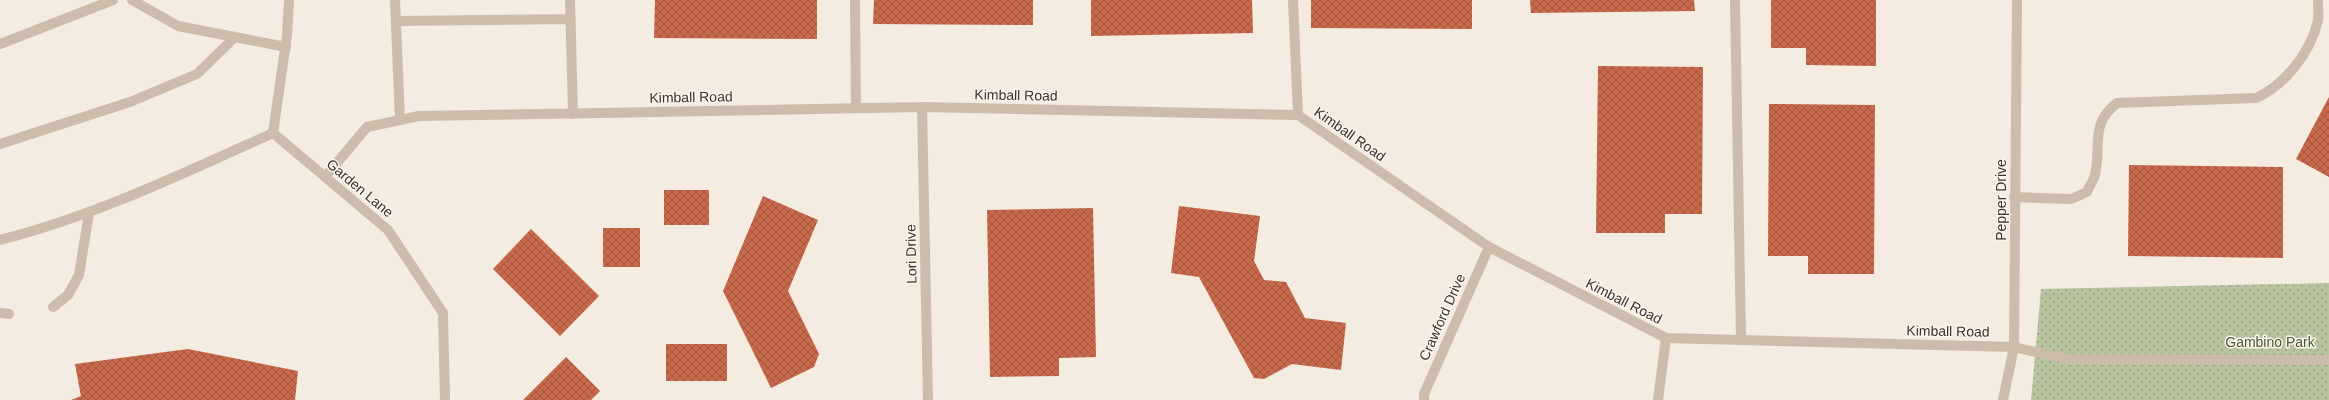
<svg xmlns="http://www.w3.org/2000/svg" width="2329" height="400" viewBox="0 0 2329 400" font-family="Helvetica,sans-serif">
<defs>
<pattern id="park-dots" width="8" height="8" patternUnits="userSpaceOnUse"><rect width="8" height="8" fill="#b8c4a0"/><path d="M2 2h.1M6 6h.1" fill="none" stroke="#97a083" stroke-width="1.8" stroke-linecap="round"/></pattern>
<pattern id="building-cross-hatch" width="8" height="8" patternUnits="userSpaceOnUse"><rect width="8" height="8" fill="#c8694b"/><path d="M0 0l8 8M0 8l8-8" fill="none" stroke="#a4573f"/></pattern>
</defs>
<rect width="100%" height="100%" fill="#f4ebe1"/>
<!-- park -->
<path fill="url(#park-dots)" d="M 2329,283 L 2329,400 L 2031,400 L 2041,289 Z"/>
<!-- building -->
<path fill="url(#building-cross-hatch)" d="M 655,0 L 817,0 L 817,39 L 654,38 Z
M 874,0 L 1033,0 L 1033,25 L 873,24 Z
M 1091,0 L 1252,0 L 1253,33 L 1091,36 Z
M 1311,0 L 1472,0 L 1472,29 L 1311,28 Z
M 1530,0 L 1694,0 L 1695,11 L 1531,13 Z
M 1771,0 L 1876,0 L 1876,66 L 1806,65 L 1806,48 L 1771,48 Z
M 1598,66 L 1703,67 L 1702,214 L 1665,214 L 1665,233 L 1596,233 Z
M 2329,97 L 2329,177 L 2296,159 Z
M 1769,104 L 1875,105 L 1874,274 L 1808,274 L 1808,256 L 1768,256 Z
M 2129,165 L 2283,167 L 2283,258 L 2128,256 Z
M 664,190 L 709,190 L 709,225 L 664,225 Z
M 763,196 L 818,220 L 788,291 L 819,354 L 814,367 L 771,388 L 723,291 Z
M 1179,206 L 1260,216 L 1254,261 L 1264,280 L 1286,282 L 1305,318 L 1346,323 L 1341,370 L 1292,364 L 1264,379 L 1254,378 L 1199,277 L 1171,273 Z
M 1093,208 L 1096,357 L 1059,358 L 1059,376 L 990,377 L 987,210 Z
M 603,228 L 640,228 L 640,267 L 603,267 Z
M 531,229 L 599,296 L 560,336 L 493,269 Z
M 666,344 L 727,344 L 727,381 L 666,381 Z
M 188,349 L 298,371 L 295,400 L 71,400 L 81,396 L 75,364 Z
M 566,357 L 600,391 L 591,400 L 523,400 Z"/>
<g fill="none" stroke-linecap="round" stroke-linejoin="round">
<!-- service -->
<path stroke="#cdbbac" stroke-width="10" d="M 132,0 L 178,26 L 286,47
M 395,0 L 400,120
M 570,0 L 573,114
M 855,0 L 856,108
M 1293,0 L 1298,115
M 1735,0 L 1741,340
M 396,21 L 571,19
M 0,44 L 113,0
M 0,144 L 130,102 L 197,74 L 235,37
M 325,177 L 367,127 L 419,116 L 601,113
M 2014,197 L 2071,199 L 2087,192 C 2089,187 2093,181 2095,175 C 2102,145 2089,125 2117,103 L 2256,98 C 2285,85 2310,53 2318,21 C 2319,15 2318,7 2318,0
M 0,240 C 95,216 184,173 273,133
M 53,307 L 68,295 L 79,275 L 89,213
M 0,313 L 9,314
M 2014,347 L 2066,359 L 2329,360
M 1658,400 L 1666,338"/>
<!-- minor -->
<path stroke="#cdbbac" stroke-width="10" d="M 289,0 L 287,35 L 273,133 L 388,230 L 443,313 L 445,400
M 922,107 L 928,400
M 601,113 L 922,107 L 1298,115 L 1489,247 L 1666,338 L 2014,347
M 1424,400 L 1424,394 L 1489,247"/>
<!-- tertiary -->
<path stroke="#cdbbac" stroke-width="10" d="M 2003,400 L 2014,347 L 2017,0"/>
</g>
<g text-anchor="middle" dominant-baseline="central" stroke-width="3" stroke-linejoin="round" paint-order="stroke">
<!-- street labels -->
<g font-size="14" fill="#3b302b" stroke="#fbf5ee">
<text transform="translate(1016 95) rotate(1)">Kimball Road</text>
<text transform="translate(691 97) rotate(-1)">Kimball Road</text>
<text transform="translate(1350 134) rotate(35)">Kimball Road</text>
<text transform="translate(360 188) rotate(40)">Garden Lane</text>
<text transform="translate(2001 200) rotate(-90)">Pepper Drive</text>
<text transform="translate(911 254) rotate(-91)">Lori Drive</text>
<text transform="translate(1624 301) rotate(27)">Kimball Road</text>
<text transform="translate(1442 317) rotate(-66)">Crawford Drive</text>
<text transform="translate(1948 331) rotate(1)">Kimball Road</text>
</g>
<!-- park labels -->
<g font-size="14" fill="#4a5a2e" stroke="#fbf5ee">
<text x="2270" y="342">Gambino Park</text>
</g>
</g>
</svg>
